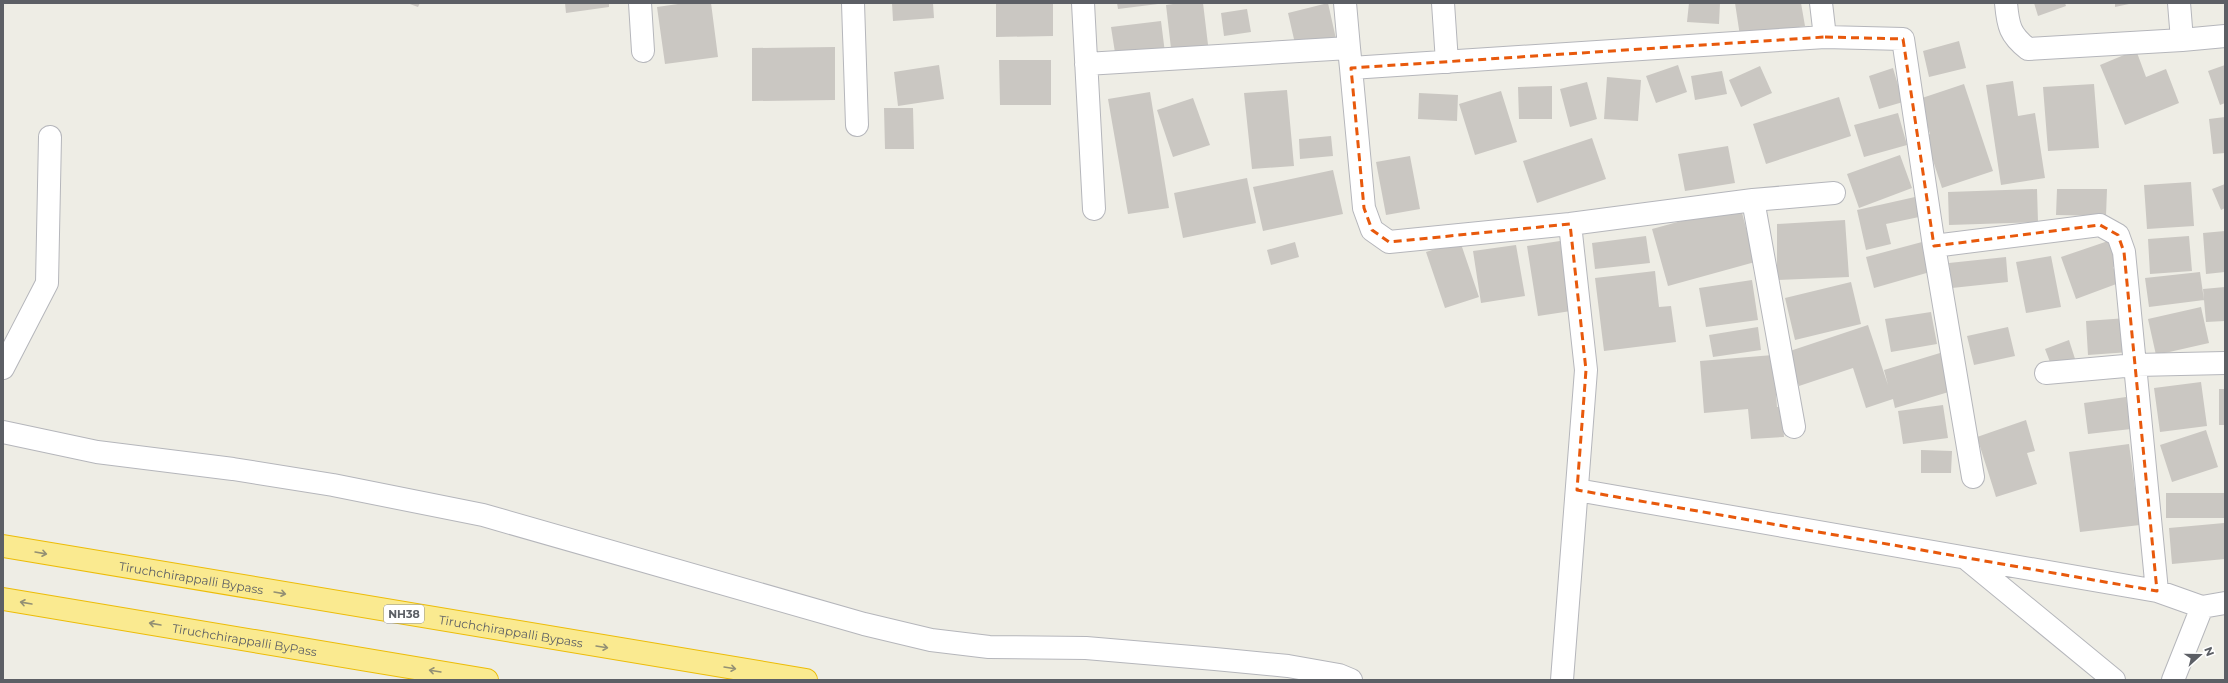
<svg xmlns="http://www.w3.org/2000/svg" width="2228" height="683" viewBox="0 0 2228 683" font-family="Montserrat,sans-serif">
<rect width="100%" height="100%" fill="#eeede5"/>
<!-- building -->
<path fill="#cac7c2" d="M 407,3 L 420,3 L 418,7 Z
M 565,3 L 609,3 L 609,7 L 566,13 Z
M 685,3 L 711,3 L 718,57 L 665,64 L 657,7 Z
M 892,3 L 933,3 L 934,18 L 893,21 Z
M 996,3 L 1053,3 L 1053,36 L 996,37 Z
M 1117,3 L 1158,3 L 1158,4 L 1118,9 Z
M 1180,3 L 1203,3 L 1209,53 L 1172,57 L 1166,5 Z
M 1328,3 L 1336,39 L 1296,48 L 1288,13 Z
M 1689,3 L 1720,3 L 1719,24 L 1687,22 Z
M 1735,3 L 1801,3 L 1805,26 L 1740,36 Z
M 2034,3 L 2065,3 L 2066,6 L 2038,16 Z
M 2115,3 L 2129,3 L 2129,4 L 2115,7 Z
M 1247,9 L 1251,32 L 1224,36 L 1221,13 Z
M 1161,21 L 1165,53 L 1116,59 L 1111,27 Z
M 1959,41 L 1966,68 L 1929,77 L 1923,51 Z
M 835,47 L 835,100 L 752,101 L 752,48 Z
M 2136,50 L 2146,77 L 2166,69 L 2179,103 L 2125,125 L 2100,65 Z
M 999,60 L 1051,60 L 1051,105 L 1000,105 Z
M 939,65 L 944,99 L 898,106 L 894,72 Z
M 1678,65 L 1687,92 L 1656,103 L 1646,76 Z
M 2225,65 L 2225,103 L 2220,105 L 2208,71 Z
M 1760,66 L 1772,93 L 1741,107 L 1729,80 Z
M 1893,68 L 1903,102 L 1879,109 L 1869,76 Z
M 1722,71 L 1727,94 L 1695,100 L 1691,76 Z
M 1607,77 L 1641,80 L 1638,121 L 1604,119 Z
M 2013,81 L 2018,116 L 2035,113 L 2045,178 L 2001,185 L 1986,85 Z
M 1587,82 L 1597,119 L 1570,127 L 1560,89 Z
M 1964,84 L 1993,171 L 1942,188 L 1925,136 L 1930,134 L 1919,99 Z
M 2094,84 L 2099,148 L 2048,151 L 2043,87 Z
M 1552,86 L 1552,119 L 1519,119 L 1518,87 Z
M 1287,90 L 1294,166 L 1252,169 L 1244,93 Z
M 1501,91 L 1517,142 L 1475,155 L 1459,104 Z
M 1150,92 L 1169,208 L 1128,214 L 1108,99 Z
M 1419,93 L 1458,95 L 1457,121 L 1418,119 Z
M 1839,97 L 1851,136 L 1766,164 L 1753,124 Z
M 1193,98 L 1210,145 L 1173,157 L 1157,110 Z
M 884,108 L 913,108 L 914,149 L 885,149 Z
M 1898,113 L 1907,145 L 1864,157 L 1854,125 Z
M 2225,117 L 2225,153 L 2213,154 L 2209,119 Z
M 1331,136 L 1333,156 L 1300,159 L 1299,139 Z
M 1592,138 L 1606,179 L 1537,203 L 1523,161 Z
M 1728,146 L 1735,183 L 1685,191 L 1678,154 Z
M 1900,155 L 1912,188 L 1859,208 L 1847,174 Z
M 1410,156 L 1420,209 L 1386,215 L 1376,162 Z
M 1333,170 L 1343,214 L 1263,231 L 1253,187 Z
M 1247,178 L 1256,223 L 1183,238 L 1174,193 Z
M 2191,182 L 2194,226 L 2147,229 L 2144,185 Z
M 2225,184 L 2225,208 L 2221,210 L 2212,189 Z
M 2037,189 L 2038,222 L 1949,225 L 1948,192 Z
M 2057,189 L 2107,189 L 2106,216 L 2056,215 Z
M 1915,197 L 1919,217 L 1886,224 L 1891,244 L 1866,250 L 1857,210 Z
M 1740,205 L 1755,262 L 1668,286 L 1652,229 Z
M 1845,220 L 1849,277 L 1777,280 L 1777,224 Z
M 2225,231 L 2225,272 L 2206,274 L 2203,233 Z
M 1646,236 L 1650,263 L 1595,269 L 1592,243 Z
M 2189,236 L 2192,271 L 2150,274 L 2148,239 Z
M 2114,239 L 2122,264 L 2113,267 L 2119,283 L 2076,299 L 2061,257 Z
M 1460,241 L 1479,297 L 1445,308 L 1426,252 Z
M 1560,241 L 1571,311 L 1538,316 L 1527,246 Z
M 1295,242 L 1299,257 L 1271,265 L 1267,250 Z
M 1922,242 L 1930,272 L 1874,288 L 1866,257 Z
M 1516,245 L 1525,296 L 1481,303 L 1473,251 Z
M 2051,256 L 2061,307 L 2026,313 L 2016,262 Z
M 2006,257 L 2008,282 L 1952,288 L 1949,263 Z
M 1655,271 L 1659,307 L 1671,306 L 1676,342 L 1604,351 L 1595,278 Z
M 2200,272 L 2204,300 L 2149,307 L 2145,278 Z
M 1752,280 L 1758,320 L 1706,327 L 1699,288 Z
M 1851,282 L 1861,324 L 1795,340 L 1785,298 Z
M 2225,287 L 2225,321 L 2206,322 L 2203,289 Z
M 2201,307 L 2209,343 L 2156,355 L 2148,319 Z
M 1931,312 L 1937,344 L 1891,352 L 1885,319 Z
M 2127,318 L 2130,352 L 2088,355 L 2086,321 Z
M 1868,325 L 1888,385 L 1884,370 L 1940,353 L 1952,391 L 1895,408 L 1893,399 L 1866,408 L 1853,368 L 1799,386 L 1787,352 Z
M 1758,327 L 1761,350 L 1713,357 L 1709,335 Z
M 2008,327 L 2015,356 L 1974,365 L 1967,336 Z
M 2069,340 L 2076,362 L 2053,370 L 2045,349 Z
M 1773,355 L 1777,407 L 1782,407 L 1784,437 L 1751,439 L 1748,409 L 1704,413 L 1700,361 Z
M 2201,382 L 2207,426 L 2160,432 L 2154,388 Z
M 2219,389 L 2225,389 L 2225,425 L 2219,425 Z
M 2126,397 L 2131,429 L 2088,434 L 2084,403 Z
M 1943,405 L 1948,438 L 1903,444 L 1898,411 Z
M 2026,420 L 2035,451 L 2027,453 L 2037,484 L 1996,497 L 1977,437 Z
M 2206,430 L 2218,467 L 2172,482 L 2160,445 Z
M 2129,444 L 2140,525 L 2080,532 L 2069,452 Z
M 1921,450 L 1952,451 L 1951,473 L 1921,473 Z
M 2166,493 L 2225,493 L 2225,518 L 2166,518 Z
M 2224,523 L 2225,559 L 2172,564 L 2169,528 Z"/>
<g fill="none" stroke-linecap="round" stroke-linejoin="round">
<!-- minor casing -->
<g stroke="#b5b6bb" stroke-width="24">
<path id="minor" d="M 640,3 L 643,51
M 853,3 L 857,125
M 1083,3 L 1094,209
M 1345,3 L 1349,48
M 1443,3 L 1447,62
M 2006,3 C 2008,26 2010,35 2028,49 L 2182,40
M 2179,3 L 2182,40 L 2225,36
M 1825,37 L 1903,39 L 1934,246 L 1973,477
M 1086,64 L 1349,48 L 1351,68 L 1825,37 L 1821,3
M 1351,68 L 1364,208 L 1372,230 L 1389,242 L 1570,224 L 1753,200 L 1834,193
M 1753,200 L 1794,427
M 1934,246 L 2100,225 L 2118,235 L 2124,252 L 2157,591
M 3,368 L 47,283 L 50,137
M 2046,373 L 2136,365 L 2225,363
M 3,432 L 97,452 L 233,469 L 333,485 L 483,515 L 864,624 L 931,640 L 989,647 L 1086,648 L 1215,659 L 1288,666 L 1339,675 L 1351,680
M 1577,490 L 2157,591 L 2202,607 L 2225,603
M 1968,560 L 2114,680
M 1562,680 L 1586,370 L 1570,224
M 2173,680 L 2202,607"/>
</g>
<!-- highway casing -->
<g stroke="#ecbc07" stroke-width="24">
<g id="highway">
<path id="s1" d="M 3,546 L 806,680"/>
<path id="s2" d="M 3,599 L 487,680"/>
</g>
</g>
<!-- minor -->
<use href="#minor" stroke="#fff" stroke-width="22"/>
<!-- highway -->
<use href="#highway" stroke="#faea90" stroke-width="22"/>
</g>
<!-- one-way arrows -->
<defs><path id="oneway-shaft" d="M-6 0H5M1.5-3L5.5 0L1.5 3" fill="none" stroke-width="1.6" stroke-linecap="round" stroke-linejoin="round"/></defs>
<g stroke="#939074">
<use href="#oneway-shaft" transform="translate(41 553) rotate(10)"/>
<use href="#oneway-shaft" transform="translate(280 593) rotate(10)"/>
<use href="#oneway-shaft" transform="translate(26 603) rotate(-170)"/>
<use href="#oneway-shaft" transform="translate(155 624) rotate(-170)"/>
<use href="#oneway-shaft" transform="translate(602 647) rotate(9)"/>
<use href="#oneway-shaft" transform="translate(730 668) rotate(9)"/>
<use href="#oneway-shaft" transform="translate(435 671) rotate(-171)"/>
</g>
<!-- marked area -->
<path fill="none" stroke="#e8590c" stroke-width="3" stroke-dasharray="8 5" stroke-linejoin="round" d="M 1825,37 L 1903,39 L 1934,246 L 2100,225 L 2118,235 L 2124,252 L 2157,591 L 1577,490 L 1586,370 L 1570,224 L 1389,242 L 1372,230 L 1364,208 L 1351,68 Z"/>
<g text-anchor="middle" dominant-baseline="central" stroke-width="3.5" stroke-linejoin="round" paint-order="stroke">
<!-- shield labels -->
<rect fill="#fff" stroke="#8d8f93" stroke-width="1" x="384" y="605" width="40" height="18" rx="3"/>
<g font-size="11" font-weight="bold" fill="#5c5f65">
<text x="404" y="614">NH38</text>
</g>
<!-- street labels -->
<g font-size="12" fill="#5c5f65" stroke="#fff">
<text stroke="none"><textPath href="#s1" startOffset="191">Tiruchchirappalli Bypass</textPath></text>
<text stroke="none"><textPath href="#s1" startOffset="515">Tiruchchirappalli Bypass</textPath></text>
<text stroke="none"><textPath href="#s2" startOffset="245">Tiruchchirappalli ByPass</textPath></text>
</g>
</g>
<!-- border -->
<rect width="2228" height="683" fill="none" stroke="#5c5f65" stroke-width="8"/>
<!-- north arrow -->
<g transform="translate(2200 655) rotate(69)" stroke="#ffffff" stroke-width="3" paint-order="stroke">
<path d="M0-3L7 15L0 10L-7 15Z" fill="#5c5f65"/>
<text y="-6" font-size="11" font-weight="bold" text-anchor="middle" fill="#5c5f65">N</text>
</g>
</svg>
